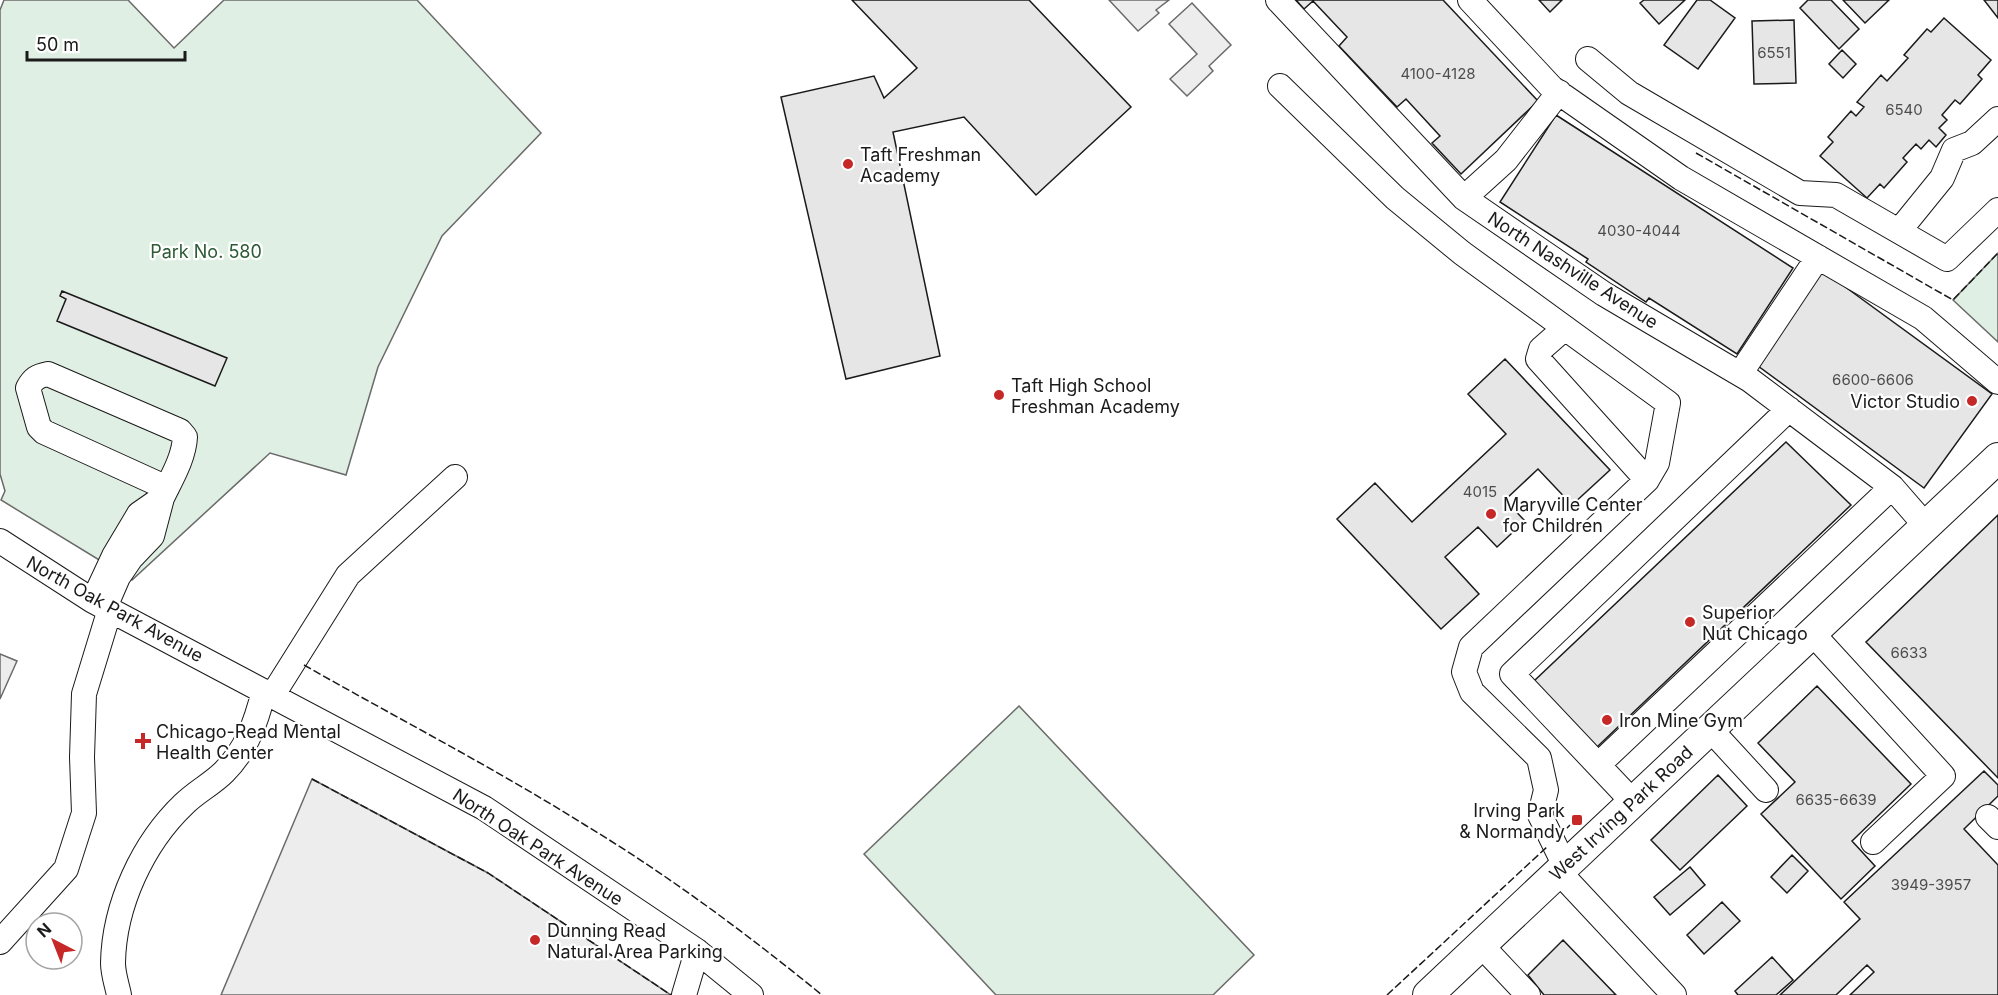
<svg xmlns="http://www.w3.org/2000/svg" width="1998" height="995" viewBox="0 0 1998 995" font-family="Inter,sans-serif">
<rect width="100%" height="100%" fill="#fff"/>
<!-- green -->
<path fill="#e0efe3" stroke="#6a6a6a" stroke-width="1.5" d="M 4,0 L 128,0 L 174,48 L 224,0 L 417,0 L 541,133 L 442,236 L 378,367 L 346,475 L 270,453 L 132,580 L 1,500 L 5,491 L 0,474 L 0,10 Z
M 1998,253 L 1998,342 L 1953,300 Z
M 1019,706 L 1254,955 L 1213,995 L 996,995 L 864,854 Z"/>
<!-- parking -->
<path fill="#ededed" stroke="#6a6a6a" stroke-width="1.5" d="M 1109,0 L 1169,0 L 1156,10 L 1159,13 L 1138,31 Z
M 1192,3 L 1231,45 L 1209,66 L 1213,71 L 1187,96 L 1170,79 L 1197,54 L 1169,24 Z
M 0,654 L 17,661 L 0,699 Z
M 312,779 L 488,873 L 671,995 L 221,995 Z"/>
<!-- building -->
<path fill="#e6e6e6" stroke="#1a1a1a" stroke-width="1.5" d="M 852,0 L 1029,0 L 1131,107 L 1036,195 L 964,117 L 893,132 L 940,356 L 846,379 L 781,97 L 874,76 L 884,98 L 917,68 Z
M 1296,0 L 1443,0 L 1538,101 L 1461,174 L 1432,143 L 1440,136 L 1406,99 L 1397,107 L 1339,46 L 1347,37 L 1313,1 L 1304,9 Z
M 1539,0 L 1562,0 L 1550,12 Z
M 1644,0 L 1685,0 L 1659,24 L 1640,3 Z
M 1697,0 L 1710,0 L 1735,18 L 1698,69 L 1664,45 Z
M 1808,0 L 1831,0 L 1859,29 L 1839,49 L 1800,8 Z
M 1843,0 L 1889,0 L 1865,23 Z
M 1984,0 L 1998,0 L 1998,18 Z
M 1944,18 L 1991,60 L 1978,75 L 1982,79 L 1960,104 L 1955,100 L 1942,115 L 1947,120 L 1939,128 L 1946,135 L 1936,147 L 1929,140 L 1921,149 L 1916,144 L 1903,158 L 1907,162 L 1884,188 L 1880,184 L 1867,198 L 1820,156 L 1833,142 L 1828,137 L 1851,111 L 1856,116 L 1864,107 L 1857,102 L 1881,75 L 1887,81 L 1908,58 L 1904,55 L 1927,29 L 1931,32 Z
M 1794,20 L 1796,83 L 1754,84 L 1752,21 Z
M 1842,50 L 1856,64 L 1843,78 L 1829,64 Z
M 1556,115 L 1793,268 L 1737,354 L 1649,298 L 1646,302 L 1586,262 L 1588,259 L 1500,202 Z
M 1822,270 L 1992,394 L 1924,488 L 1754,363 Z
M 62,291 L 227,358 L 215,386 L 57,321 L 66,299 L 60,296 Z
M 1505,359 L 1610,470 L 1572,505 L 1538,469 L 1505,500 L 1525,521 L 1497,547 L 1478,527 L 1445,557 L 1479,594 L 1441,629 L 1337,519 L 1375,483 L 1412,522 L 1506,434 L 1468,394 Z
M 1786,442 L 1851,505 L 1597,747 L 1534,681 Z
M 1998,515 L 1998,778 L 1866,642 Z
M 1817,686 L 1911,784 L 1852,841 L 1875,866 L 1841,899 L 1761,814 L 1795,782 L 1758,743 Z
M 1984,771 L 1998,785 L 1998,796 L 1964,829 L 1998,865 L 1998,995 L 1850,995 L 1874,972 L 1867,965 L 1836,995 L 1780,995 L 1860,919 L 1844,902 Z
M 1718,775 L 1747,806 L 1680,870 L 1651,840 Z
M 1792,855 L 1808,871 L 1787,893 L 1771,877 Z
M 1690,867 L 1705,885 L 1670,915 L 1654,897 Z
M 1722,902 L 1740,921 L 1704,954 L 1687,935 Z
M 1563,940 L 1616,995 L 1544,995 L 1528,975 Z
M 1772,957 L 1793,980 L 1776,995 L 1738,995 L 1735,991 Z"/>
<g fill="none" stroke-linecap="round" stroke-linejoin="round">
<!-- minor casing -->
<g stroke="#1a1a1a" stroke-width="26">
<path id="minor" d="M 1278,0 L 1464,198 L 1604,294 L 1750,380 L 1892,487 L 1926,526
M 1470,0 L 1552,88 L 1681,178 L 1923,318 L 1998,382
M 1588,59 L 1629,93 L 1800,193 L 1836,195 L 1947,259 L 1998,210
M 1280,86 L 1395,198 L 1462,253 L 1668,403 L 1657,463 L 1647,480 L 1471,647 L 1464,672 L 1472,692 L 1539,758 L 1546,790 L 1540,815 L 1565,866
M 1464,198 L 1506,160 L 1559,92
M 1899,231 L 1942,178 L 1954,150 L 1972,143 L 1998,119
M 1565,328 L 1541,349 L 1538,359 L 1647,480
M 1740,374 L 1818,257
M 162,498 C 171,479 184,458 185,437 L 180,431 L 48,374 C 37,376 33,379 28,388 L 39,427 L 44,432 L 167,488
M 0,541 L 93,601 L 484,808 L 697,951 L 751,995
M 93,601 L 114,556 L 139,514 L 162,498 L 152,536 L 131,558 L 118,577 L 105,607
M 1812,633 L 1943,776 L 1873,842
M 272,696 L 348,575 L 455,477
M 1710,729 L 1766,790
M 1598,765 L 1892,487
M 1633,802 L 1512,674 L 1789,409
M 1988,817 L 1998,827
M 1559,872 L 1674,995
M 0,942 L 66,869 L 84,813 L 82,757 L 84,694 L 110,609
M 1481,945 L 1528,995
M 119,995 C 117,985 113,974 113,963 C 114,905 143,843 184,804 C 196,792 212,784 224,772 C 247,749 256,722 264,691
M 684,995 L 697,951"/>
</g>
<!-- major casing -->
<g stroke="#1a1a1a" stroke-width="32">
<path id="major" d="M 1428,995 L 1998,458"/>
</g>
<!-- minor -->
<use href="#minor" stroke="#fff" stroke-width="24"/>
<!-- major -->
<use href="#major" stroke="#fff" stroke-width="30"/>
<!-- fence -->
<path stroke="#1a1a1a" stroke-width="1.5" stroke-dasharray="8 3" stroke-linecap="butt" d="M 1696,153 L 1953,300 L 1998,253
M 304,665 C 397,718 494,768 585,825 C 668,875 747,934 822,995
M 312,779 L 488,873 L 671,995
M 1559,836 L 1570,825
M 1387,995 L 1548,846"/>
</g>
<!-- markers -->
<g fill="#c62828" stroke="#fff" stroke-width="2">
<circle cx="848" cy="164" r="6"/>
<circle cx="999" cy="395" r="6"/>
<circle cx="1972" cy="401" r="6"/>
<circle cx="1491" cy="514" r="6"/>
<circle cx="1690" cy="622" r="6"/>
<circle cx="1607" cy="720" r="6"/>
<path d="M140 732h6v6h6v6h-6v6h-6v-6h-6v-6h6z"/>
<rect x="1571" y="814" width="12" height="12" rx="3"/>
<circle cx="535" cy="940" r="6"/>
</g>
<g text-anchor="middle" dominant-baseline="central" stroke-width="4.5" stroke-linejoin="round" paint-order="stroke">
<!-- number labels -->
<g font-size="15" fill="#4d4d4d">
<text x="1774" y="52">6551</text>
<text x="1438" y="73">4100-4128</text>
<text x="1904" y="109">6540</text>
<text x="1639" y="230">4030-4044</text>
<text x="1873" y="379">6600-6606</text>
<text x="1480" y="491">4015</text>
<text x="1909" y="652">6633</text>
<text x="1836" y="799">6635-6639</text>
<text x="1931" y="884">3949-3957</text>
</g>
<!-- poi labels -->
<g font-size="18" fill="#1a1a1a" stroke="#fff" text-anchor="start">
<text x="860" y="154">Taft Freshman<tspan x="860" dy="21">Academy</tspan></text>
<text x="1011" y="385">Taft High School<tspan x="1011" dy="21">Freshman Academy</tspan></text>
<text x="1960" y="401" text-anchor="end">Victor Studio</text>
<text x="1503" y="504">Maryville Center<tspan x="1503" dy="21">for Children</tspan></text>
<text x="1702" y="612">Superior<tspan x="1702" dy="21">Nut Chicago</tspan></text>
<text x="1619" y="720">Iron Mine Gym</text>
<text x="156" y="731">Chicago-Read Mental<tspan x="156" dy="21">Health Center</tspan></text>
<text x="1565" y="810" text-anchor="end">Irving Park<tspan x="1565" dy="21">&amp; Normandy</tspan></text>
<text x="547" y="930">Dunning Read<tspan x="547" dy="21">Natural Area Parking</tspan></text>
</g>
<!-- park labels -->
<g font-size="18" fill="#2b5a34" stroke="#fff">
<text x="206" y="251">Park No. 580</text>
</g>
<!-- street labels -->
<g font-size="18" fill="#1a1a1a" stroke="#fff">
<text transform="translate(1573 270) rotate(33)">North Nashville Avenue</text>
<text transform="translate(115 609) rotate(29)">North Oak Park Avenue</text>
<text transform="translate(1621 813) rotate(-43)">West Irving Park Road</text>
<text transform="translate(538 847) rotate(33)">North Oak Park Avenue</text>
</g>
</g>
<!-- north arrow -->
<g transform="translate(54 941) rotate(318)"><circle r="28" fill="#ffffff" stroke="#a3a3a3" stroke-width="1.5"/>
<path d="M0-4.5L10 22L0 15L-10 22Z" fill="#c62828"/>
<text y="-9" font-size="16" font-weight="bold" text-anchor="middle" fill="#1a1a1a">N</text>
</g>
<!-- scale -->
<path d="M27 51v9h158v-9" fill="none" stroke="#1a1a1a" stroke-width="3"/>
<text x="36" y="51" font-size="18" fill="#1a1a1a" stroke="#ffffff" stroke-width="4.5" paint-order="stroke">50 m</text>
</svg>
